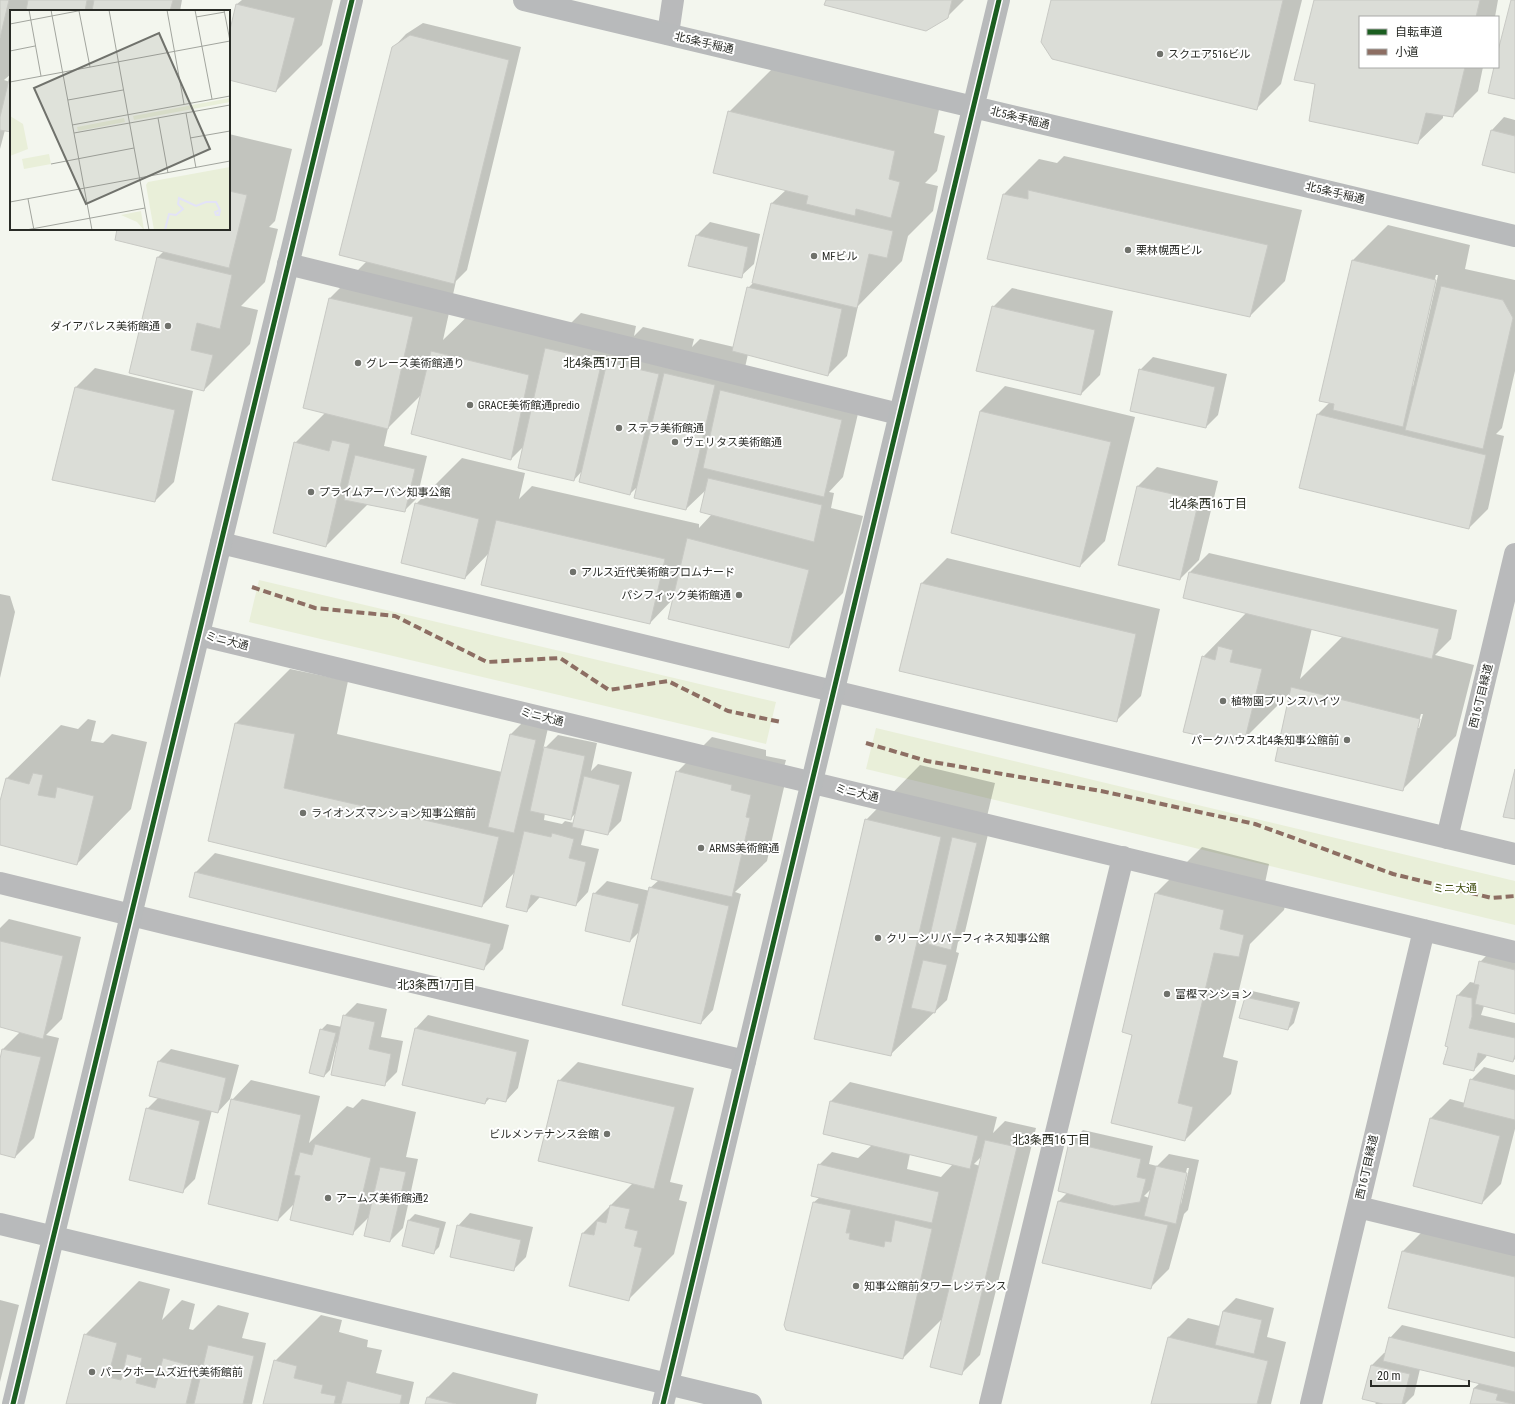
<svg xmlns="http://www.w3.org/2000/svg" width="1515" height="1404" viewBox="0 0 1515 1404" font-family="'Roboto Condensed','Noto Sans JP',sans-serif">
<rect width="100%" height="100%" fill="#f3f6ee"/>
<!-- green -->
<path fill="#e9efd9" d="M 259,580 L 776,702 L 766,744 L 249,622 Z
M 876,728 L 1515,881 L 1515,925 L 866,769 Z"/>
<!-- shadow -->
<path fill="#0003" fill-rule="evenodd" d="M 0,0 L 182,0 L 180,11 L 11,11 L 11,74 L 4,80 L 10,82 L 11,76 L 11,131 L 5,130 L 0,149 Z
M 242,0 L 333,0 L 322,45 L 276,91 L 229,79 L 229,38 L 237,4 Z
M 827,0 L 964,0 L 947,17 Z
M 1052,0 L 1302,0 L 1281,84 L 1256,109 Z
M 1315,0 L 1498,0 L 1495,17 L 1360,17 L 1360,67 L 1483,67 L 1478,91 L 1453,116 L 1443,114 L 1443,118 L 1418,142 L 1316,83 Z
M 423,23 L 521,47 L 467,270 L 456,281 L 443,340 L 478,306 L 567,327 L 581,313 L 636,326 L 634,336 L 643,327 L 694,339 L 692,347 L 700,339 L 734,347 L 748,288 L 753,283 L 772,203 L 786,190 L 729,112 L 775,66 L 940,105 L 934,133 L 945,136 L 937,171 L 925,183 L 938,186 L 933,211 L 908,236 L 902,261 L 858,306 L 847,356 L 828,375 L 748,354 L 744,372 L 861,401 L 843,477 L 829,492 L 834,493 L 831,508 L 863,516 L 843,593 L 789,647 L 674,598 L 650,623 L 489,553 L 465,578 L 416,504 L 462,458 L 525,473 L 519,499 L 532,486 L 699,524 L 699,528 L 712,514 L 707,489 L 686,509 L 638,486 L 630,494 L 582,471 L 574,480 L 524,446 L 511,459 L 421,395 L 388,428 L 384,446 L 427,456 L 417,498 L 404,511 L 368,504 L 326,546 L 295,443 L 325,413 L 329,299 L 367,261 L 393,48 L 406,34 Z
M 1504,117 L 1515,120 L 1515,172 L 1492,130 Z
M 229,134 L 292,149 L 275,221 L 269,227 L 278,229 L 265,282 L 241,306 L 258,310 L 250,344 L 204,390 L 157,258 L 164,251 L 118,229 L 229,229 Z
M 1064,156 L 1302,210 L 1285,281 L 1250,316 L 1004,194 L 1039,159 L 1057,163 Z
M 710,222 L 760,234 L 754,264 L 741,276 L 690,265 L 697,235 Z
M 1388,225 L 1470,245 L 1465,269 L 1515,280 L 1515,371 L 1502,428 L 1496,434 L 1504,436 L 1488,509 L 1469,528 L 1318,414 L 1330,402 L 1320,400 L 1353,260 ZM 1436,275 L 1438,275 L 1413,386 L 1411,386 Z
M 1012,288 L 1113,311 L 1100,375 L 1081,394 L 993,307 Z
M 1153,357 L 1227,374 L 1218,415 L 1206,427 L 1140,370 Z
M 95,368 L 193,391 L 174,482 L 155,501 L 54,479 L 76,387 Z
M 1005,386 L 1135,417 L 1105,541 L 1080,566 L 980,411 Z
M 1157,467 L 1218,481 L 1199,560 L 1180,579 L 1119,564 L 1138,486 Z
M 1209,553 L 1457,610 L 1451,639 L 1435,655 L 1474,665 L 1456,736 L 1402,790 L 1291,692 L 1245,738 L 1242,737 L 1236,743 L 1203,657 L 1247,612 L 1190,572 ZM 1312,628 L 1343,636 L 1300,679 ZM 1421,714 L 1423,714 L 1419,728 L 1417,728 Z
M 947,558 L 1160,609 L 1141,696 L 1116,721 L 922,583 Z
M 0,594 L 10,596 L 15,612 L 0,678 Z
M 290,669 L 348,681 L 337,734 L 502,772 L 511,734 L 524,721 L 548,728 L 543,750 L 558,735 L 597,743 L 591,771 L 598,764 L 632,772 L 621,821 L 608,834 L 585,829 L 581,845 L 599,849 L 588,892 L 576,905 L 540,897 L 527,911 L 515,872 L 482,906 L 209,840 L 236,723 ZM 545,813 L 570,819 L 576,813 L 574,823 L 565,821 L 562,824 L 544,820 Z
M 88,719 L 96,721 L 91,741 L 103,743 L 112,734 L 147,742 L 131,809 L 77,864 L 0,844 L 0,805 L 6,779 L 61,725 L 78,729 Z
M 712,737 L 766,750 L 766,756 L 786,760 L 780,782 L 785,783 L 767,861 L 735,892 L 741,894 L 713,1010 L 701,1023 L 640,931 L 630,941 L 594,894 L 607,881 L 650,891 L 650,888 L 659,880 L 677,772 Z
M 920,765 L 995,783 L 984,829 L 989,830 L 964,936 L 958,942 L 956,952 L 959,953 L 947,1000 L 890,1055 L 866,820 Z
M 1202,847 L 1269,864 L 1265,883 L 1289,889 L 1284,910 L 1250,944 L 1223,1057 L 1238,1061 L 1231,1094 L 1185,1140 L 1133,1034 L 1123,1031 L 1156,893 Z
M 215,853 L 509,925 L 503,949 L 484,968 L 190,896 L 196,872 Z
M 9,919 L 81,937 L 62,1019 L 46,1035 L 59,1038 L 34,1138 L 15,1157 L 0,1153 L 0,1063 L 3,1049 L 20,1032 L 0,1026 L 0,928 Z
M 1493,949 L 1515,954 L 1515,1013 L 1484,1006 L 1481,1015 L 1515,1023 L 1515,1059 L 1513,1061 L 1487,1055 L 1486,1057 L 1474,1070 L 1449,1046 L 1458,995 L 1470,982 L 1475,983 L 1480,962 Z
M 1252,991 L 1300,1002 L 1294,1023 L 1288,1029 L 1240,1018 L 1246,997 Z
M 357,1003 L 387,1009 L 381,1037 L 403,1041 L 397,1072 L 384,1085 L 337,1042 L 330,1070 L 324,1076 L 321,1030 L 327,1024 L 342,1027 L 344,1016 Z
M 428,1015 L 529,1040 L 518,1088 L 506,1101 L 490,1098 L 485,1103 L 403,1084 L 416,1028 Z
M 171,1049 L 239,1065 L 230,1099 L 218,1112 L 212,1110 L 195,1179 L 182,1192 L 147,1109 L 159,1097 L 159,1061 Z
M 578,1062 L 694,1088 L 670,1182 L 683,1185 L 679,1200 L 687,1202 L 674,1254 L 628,1300 L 583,1233 L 633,1183 L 559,1081 Z
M 1484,1067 L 1515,1075 L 1515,1129 L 1501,1184 L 1482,1203 L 1414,1185 L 1431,1118 L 1450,1099 L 1465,1103 L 1471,1080 Z
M 251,1080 L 320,1096 L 309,1143 L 347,1106 L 353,1108 L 362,1099 L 416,1112 L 406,1157 L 418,1159 L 403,1228 L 390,1241 L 370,1216 L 353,1233 L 295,1203 L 278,1220 L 232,1100 Z
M 850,1082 L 997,1117 L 993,1133 L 1005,1121 L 1036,1128 L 980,1355 L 961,1374 L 943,1318 L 903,1358 L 813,1203 L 820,1197 L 819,1165 L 832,1152 L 858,1158 L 872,1145 L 831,1101 ZM 910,1154 L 953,1164 L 941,1177 L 907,1169 ZM 982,1156 L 980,1166 L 974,1164 Z
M 1083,1130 L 1153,1146 L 1149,1164 L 1157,1166 L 1169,1154 L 1199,1160 L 1188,1210 L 1184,1214 L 1169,1269 L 1150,1288 L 1043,1262 L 1059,1201 L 1067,1193 L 1070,1143 ZM 1187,1168 L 1189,1168 L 1181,1204 L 1179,1204 ZM 1151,1189 L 1149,1198 L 1144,1196 Z
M 470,1213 L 533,1227 L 526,1257 L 513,1270 L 458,1226 Z
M 415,1214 L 446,1222 L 439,1247 L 433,1253 L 409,1220 Z
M 1422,1232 L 1515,1254 L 1515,1337 L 1389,1308 L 1403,1251 Z
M 139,1281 L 170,1289 L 162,1320 L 182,1300 L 195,1304 L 189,1329 L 193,1330 L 218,1305 L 249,1313 L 242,1338 L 266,1343 L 252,1404 L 67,1404 L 85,1335 Z
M 1236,1298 L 1274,1308 L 1267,1337 L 1286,1342 L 1271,1404 L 1152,1404 L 1169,1337 L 1188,1318 L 1220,1326 L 1223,1311 Z
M 0,1300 L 19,1305 L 0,1382 Z
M 321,1315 L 342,1320 L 339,1332 L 368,1340 L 367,1347 L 382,1350 L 376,1373 L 414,1382 L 409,1404 L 264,1404 L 275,1361 Z
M 1402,1325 L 1515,1352 L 1515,1404 L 1471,1404 L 1474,1388 L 1480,1383 L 1420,1369 L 1414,1395 L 1405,1404 L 1375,1404 L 1377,1402 L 1372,1365 L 1384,1353 L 1386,1353 L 1390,1338 Z
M 453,1372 L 538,1394 L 536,1404 L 426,1404 L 428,1397 Z"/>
<!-- building -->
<path fill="#dbddd7" stroke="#c8c9c4" d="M 0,0 L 9,0 L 0,38 Z
M 28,0 L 87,0 L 85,11 L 26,11 Z
M 94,0 L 173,0 L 170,11 L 92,11 Z
M 826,0 L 952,0 L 948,18 L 926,31 L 824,5 Z
M 1051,0 L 1283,0 L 1257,110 L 1052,59 L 1041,42 Z
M 1314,0 L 1480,0 L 1476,17 L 1360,17 L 1360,67 L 1465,67 L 1453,117 L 1426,113 L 1418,144 L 1309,121 L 1315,84 L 1294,80 Z
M 1511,0 L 1515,0 L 1515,99 L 1488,93 L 1494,67 L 1498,67 L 1498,51 Z
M 236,4 L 295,18 L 276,92 L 229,80 L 229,34 Z
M 410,35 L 509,60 L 454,284 L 339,255 L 392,47 Z
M 11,71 L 11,132 L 0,130 L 0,117 Z
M 728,111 L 895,151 L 889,179 L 900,182 L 891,218 L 856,209 L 855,216 L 806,204 L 808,196 L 713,173 Z
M 1491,130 L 1515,136 L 1515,173 L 1482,165 Z
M 1028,190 L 1268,245 L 1250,317 L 987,259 L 1003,194 L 1028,199 Z
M 229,191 L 247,195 L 229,268 L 115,240 L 117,229 L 229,229 Z
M 771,203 L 893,231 L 887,258 L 869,254 L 857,308 L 752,283 Z
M 696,235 L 748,247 L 742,278 L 688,266 Z
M 157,257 L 232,275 L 220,329 L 197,323 L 191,350 L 213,355 L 204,391 L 129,373 Z
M 1352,260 L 1436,280 L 1403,427 L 1333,410 L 1334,404 L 1319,401 Z
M 1441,286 L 1503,300 L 1513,318 L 1483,449 L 1405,430 Z
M 747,287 L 842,309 L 828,376 L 732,351 Z
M 329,298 L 413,317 L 388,429 L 303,408 Z
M 992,306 L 1095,330 L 1081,395 L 976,371 Z
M 545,348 L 602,361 L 574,481 L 518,468 Z
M 431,351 L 529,375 L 511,460 L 411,434 Z
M 607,362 L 659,374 L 630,495 L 579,482 Z
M 1139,369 L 1215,387 L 1206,428 L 1130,411 Z
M 664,373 L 715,385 L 686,510 L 634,498 Z
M 75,387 L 175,410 L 155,502 L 52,480 Z
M 720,390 L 842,420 L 824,497 L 703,468 Z
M 980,411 L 1111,442 L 1080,567 L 951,533 Z
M 1317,414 L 1486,455 L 1469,529 L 1299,488 Z
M 332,440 L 350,444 L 326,547 L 273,533 L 294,442 L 329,451 Z
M 355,455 L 415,469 L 405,512 L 344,500 Z
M 708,478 L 822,505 L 814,542 L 700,512 Z
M 1137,486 L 1199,500 L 1180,580 L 1118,565 Z
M 415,503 L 479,519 L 465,579 L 401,563 Z
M 496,520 L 665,559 L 650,624 L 481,585 Z
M 687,538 L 809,570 L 789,648 L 668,619 Z
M 1189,572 L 1439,629 L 1432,659 L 1183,598 Z
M 921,583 L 1136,634 L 1117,722 L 899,671 Z
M 1218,646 L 1233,650 L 1230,662 L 1262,669 L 1245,739 L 1238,737 L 1237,744 L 1183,732 L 1202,656 L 1215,660 Z
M 1291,687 L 1420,719 L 1403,791 L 1275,761 Z
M 235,723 L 295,734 L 284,788 L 499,837 L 482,907 L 208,841 Z
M 510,734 L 536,740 L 514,833 L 488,827 Z
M 544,747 L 585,756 L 571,820 L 530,811 Z
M 1515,769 L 1515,819 L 1503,817 Z
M 676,771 L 732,785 L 731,790 L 751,795 L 746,817 L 750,818 L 732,897 L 651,879 Z
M 33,773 L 43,775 L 38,795 L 55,798 L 57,787 L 94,796 L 77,865 L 0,845 L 0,801 L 6,778 L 29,784 Z
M 584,776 L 620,785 L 608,835 L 572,827 Z
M 865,819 L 941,837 L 891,1056 L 814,1039 Z
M 524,831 L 551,837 L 552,833 L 574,839 L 569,858 L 586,862 L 576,906 L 531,895 L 527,912 L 506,907 Z
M 952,837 L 977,843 L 951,950 L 928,944 Z
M 195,872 L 491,944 L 484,970 L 189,897 Z
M 649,887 L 729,906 L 701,1024 L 622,1005 Z
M 593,893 L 639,904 L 630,942 L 585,931 Z
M 1155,893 L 1224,910 L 1220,929 L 1244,935 L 1239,957 L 1214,953 L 1178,1103 L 1193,1107 L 1185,1141 L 1111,1123 L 1132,1035 L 1122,1032 Z
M 0,941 L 63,956 L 43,1039 L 0,1027 Z
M 923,960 L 947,965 L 935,1013 L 911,1008 Z
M 1479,961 L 1515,970 L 1515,1014 L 1475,1004 L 1479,985 L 1474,984 Z
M 1457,995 L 1472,998 L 1472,1017 L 1469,1028 L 1515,1038 L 1515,1055 L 1513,1062 L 1478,1053 L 1474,1071 L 1443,1064 L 1448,1047 L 1445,1046 Z
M 1245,997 L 1294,1008 L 1288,1030 L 1239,1018 Z
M 343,1015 L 375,1022 L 369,1049 L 391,1054 L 385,1086 L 331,1075 Z
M 415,1028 L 517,1052 L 506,1102 L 487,1098 L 485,1104 L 402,1085 Z
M 320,1029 L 336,1033 L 324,1077 L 309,1073 Z
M 2,1049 L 41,1057 L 15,1158 L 0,1154 L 0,1059 Z
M 158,1061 L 226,1078 L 218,1113 L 149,1096 Z
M 1470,1079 L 1515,1090 L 1515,1120 L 1463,1107 Z
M 558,1080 L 675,1107 L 654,1189 L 538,1161 Z
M 231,1099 L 301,1115 L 278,1221 L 208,1204 Z
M 830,1101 L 978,1136 L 970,1169 L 823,1134 Z
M 146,1108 L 200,1121 L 183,1193 L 129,1180 Z
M 1430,1118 L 1500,1136 L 1482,1204 L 1413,1186 Z
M 985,1140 L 1017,1147 L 962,1375 L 930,1367 Z
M 1069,1142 L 1141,1159 L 1137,1177 L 1146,1179 L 1140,1202 L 1114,1206 L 1058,1191 Z
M 315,1144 L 371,1158 L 353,1235 L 290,1220 L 300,1176 L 294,1175 L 300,1152 L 312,1155 Z
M 818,1164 L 939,1192 L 932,1223 L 811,1196 Z
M 1156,1166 L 1187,1173 L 1176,1224 L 1144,1216 Z
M 380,1167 L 406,1172 L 390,1242 L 364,1236 Z
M 1058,1201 L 1168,1225 L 1151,1289 L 1042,1263 Z
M 813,1202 L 851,1210 L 846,1233 L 850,1233 L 849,1239 L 884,1247 L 885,1241 L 891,1242 L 895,1220 L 932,1229 L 903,1359 L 786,1330 L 784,1325 Z
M 610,1205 L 630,1209 L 625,1228 L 638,1231 L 634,1246 L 642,1248 L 629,1301 L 569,1286 L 582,1233 L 594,1235 L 597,1221 L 606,1223 Z
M 408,1220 L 440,1228 L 434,1254 L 402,1246 Z
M 457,1225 L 521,1240 L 514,1271 L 450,1257 Z
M 1402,1251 L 1515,1277 L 1515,1338 L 1388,1308 Z
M 1223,1311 L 1262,1320 L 1254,1354 L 1215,1345 Z
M 84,1334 L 117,1343 L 108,1377 L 121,1380 L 127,1354 L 142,1358 L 136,1383 L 155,1388 L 163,1358 L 195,1367 L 186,1404 L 66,1404 Z
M 1168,1337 L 1268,1361 L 1257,1404 L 1151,1404 Z
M 1389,1337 L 1515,1367 L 1515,1392 L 1383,1361 Z
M 208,1345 L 254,1356 L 243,1404 L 194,1404 Z
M 274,1360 L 297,1366 L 294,1378 L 323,1385 L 321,1393 L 336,1396 L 334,1404 L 263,1404 Z
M 1371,1365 L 1410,1374 L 1402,1404 L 1383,1404 L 1362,1399 Z
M 347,1381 L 402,1395 L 400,1404 L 341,1404 Z
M 1474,1388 L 1498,1394 L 1496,1400 L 1512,1404 L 1470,1404 Z
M 427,1397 L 456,1404 L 425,1404 Z"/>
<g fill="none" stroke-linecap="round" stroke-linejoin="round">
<!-- street -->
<path stroke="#b9babb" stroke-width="22" d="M 668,34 L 673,0
M 288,264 L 899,414
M 221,543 L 791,681 L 1515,854
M 199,635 L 1515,952
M 1447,838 L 1515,554
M 0,883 L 172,925 L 745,1061
M 1358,1207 L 1515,1245
M 990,1404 L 1123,857
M 1311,1404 L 1424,930"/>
<!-- secondary -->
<path stroke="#b8babb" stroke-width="22" d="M 524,0 L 1515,236
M 0,1224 L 751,1404
M 13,1404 L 352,0
M 663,1404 L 999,0"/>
<!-- quiet -->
<path stroke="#8d6e63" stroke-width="4" stroke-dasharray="8 4" stroke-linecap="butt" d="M 252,587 L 315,608 L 395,616 L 487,662 L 560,658 L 609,690 L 668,681 L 728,711 L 781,722
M 866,743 L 927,761 L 1101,791 L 1255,824 L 1393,874 L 1492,898 L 1515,896"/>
<!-- cycleway casing -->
<g stroke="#fff" stroke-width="8">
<path id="cycleway" d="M 13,1404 L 352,0
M 663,1404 L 999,0"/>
</g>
<!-- cycleway -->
<use href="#cycleway" stroke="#1b5e20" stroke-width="5"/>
</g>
<!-- markers -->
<g fill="#70726c" stroke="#fff" stroke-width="1.5">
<circle cx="1160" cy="54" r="4"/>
<circle cx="1128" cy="250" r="4"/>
<circle cx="814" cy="256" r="4"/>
<circle cx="168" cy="326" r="4"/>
<circle cx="358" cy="363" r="4"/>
<circle cx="470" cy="405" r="4"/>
<circle cx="619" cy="428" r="4"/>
<circle cx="675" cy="442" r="4"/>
<circle cx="311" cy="492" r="4"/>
<circle cx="573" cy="572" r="4"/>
<circle cx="739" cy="595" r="4"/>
<circle cx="1223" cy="701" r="4"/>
<circle cx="1347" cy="740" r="4"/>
<circle cx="303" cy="813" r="4"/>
<circle cx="701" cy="848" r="4"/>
<circle cx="878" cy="938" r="4"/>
<circle cx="1167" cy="994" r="4"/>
<circle cx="607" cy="1134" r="4"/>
<circle cx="328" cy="1198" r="4"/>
<circle cx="856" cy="1286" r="4"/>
<circle cx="92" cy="1372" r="4"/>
</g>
<g text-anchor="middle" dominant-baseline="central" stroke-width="4" stroke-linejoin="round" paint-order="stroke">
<!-- street labels -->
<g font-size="11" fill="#292b26" stroke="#fff">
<text transform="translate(704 43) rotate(13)">北5条手稲通</text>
<text transform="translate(1020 118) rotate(14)">北5条手稲通</text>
<text transform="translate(1335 193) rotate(13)">北5条手稲通</text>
<text transform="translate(227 641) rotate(14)">ミニ大通</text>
<text transform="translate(1481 696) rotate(-76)">西16丁目緑道</text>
<text transform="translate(542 717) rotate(14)">ミニ大通</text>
<text transform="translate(857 793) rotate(13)">ミニ大通</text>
<text transform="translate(1367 1167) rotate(-77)">西16丁目緑道</text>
</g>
<!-- poi labels -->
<g font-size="11" fill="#292b26" stroke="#fff" text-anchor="start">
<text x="1168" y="54">スクエア516ビル</text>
<text x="1136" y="250">栗林幌西ビル</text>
<text x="822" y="256">MFビル</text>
<text x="160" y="326" text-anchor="end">ダイアパレス美術館通</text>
<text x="366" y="363">グレース美術館通り</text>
<text x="478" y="405">GRACE美術館通predio</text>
<text x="627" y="428">ステラ美術館通</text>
<text x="683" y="442">ヴェリタス美術館通</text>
<text x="319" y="492">プライムアーバン知事公館</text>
<text x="581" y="572">アルス近代美術館プロムナード</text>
<text x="731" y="595" text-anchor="end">パシフィック美術館通</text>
<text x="1231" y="701">植物園プリンスハイツ</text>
<text x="1339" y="740" text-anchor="end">パークハウス北4条知事公館前</text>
<text x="311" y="813">ライオンズマンション知事公館前</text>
<text x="709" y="848">ARMS美術館通</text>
<text x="886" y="938">クリーンリバーフィネス知事公館</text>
<text x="1175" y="994">富樫マンション</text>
<text x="599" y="1134" text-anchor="end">ビルメンテナンス会館</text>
<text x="336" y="1198">アームズ美術館通2</text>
<text x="864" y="1286">知事公館前タワーレジデンス</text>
<text x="100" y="1372">パークホームズ近代美術館前</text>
</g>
<!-- park labels -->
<g font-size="11" fill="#424f12" stroke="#fff">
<text x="1455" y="888">ミニ大通</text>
</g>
<!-- neighbourhood labels -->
<g font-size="12" fill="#272b20" stroke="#fff">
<text x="602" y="363">北4条西17丁目</text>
<text x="1208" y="504">北4条西16丁目</text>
<text x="436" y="985">北3条西17丁目</text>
<text x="1051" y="1140">北3条西16丁目</text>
</g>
</g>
<!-- overview -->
<g transform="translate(10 10)">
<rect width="220" height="220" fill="#f3f6ee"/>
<path d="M 220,88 L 220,92 L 124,110 L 123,106 ZM 0,106 L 13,114 L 18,139 L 0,146 ZM 114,108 L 115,112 L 68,121 L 67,117 ZM 39,144 L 41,154 L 14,159 L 12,149 ZM 220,157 L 220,220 L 144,220 L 136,175 L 138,172 ZM 131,201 L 134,220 L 127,212 L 111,205 Z" fill="#e9efd9"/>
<path fill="none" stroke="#e3e3f7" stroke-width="2" d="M 155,220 L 159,204 L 166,205 L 173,199 L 168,194 L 169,188 L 186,196 L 196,192 L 206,192 L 210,200 L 209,205 L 206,205 L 205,202 L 210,200"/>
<path fill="none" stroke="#a2a59e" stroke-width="1" d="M 19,0 L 31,66M 41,0 L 82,220M 99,0 L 139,220M 157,0 L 174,94M 185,0 L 202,89M 214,0 L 220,31M 69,1 L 80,57M 186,7 L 215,2M 0,14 L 73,0M 0,41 L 25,36M 0,72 L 220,31M 58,90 L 113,80M 176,103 L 186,158M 148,108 L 158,163M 62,115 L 220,86M 64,123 L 220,95M 180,128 L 220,121M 41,154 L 124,138M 18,189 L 24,220M 0,192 L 220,151M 16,220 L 135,198"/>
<path fill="#70726c" fill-opacity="0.15" stroke="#70726c" stroke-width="2" d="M 149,23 L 200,139 L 76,194 L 24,78 Z"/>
<rect width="220" height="220" fill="none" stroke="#292b26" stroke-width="2"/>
</g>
<!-- legend -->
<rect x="1359" y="16" width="140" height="52" fill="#ffffff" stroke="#a9aaa8"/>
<rect x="1367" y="29" width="20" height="6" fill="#1b5e20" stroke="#a9aaa8"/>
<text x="1395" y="36" font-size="12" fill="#292b26">自転車道</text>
<rect x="1367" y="49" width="20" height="6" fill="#8d6e63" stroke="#a9aaa8"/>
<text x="1395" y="56" font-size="12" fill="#292b26">小道</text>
<!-- scale -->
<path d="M1371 1380v6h98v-6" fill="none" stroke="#292b26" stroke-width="2"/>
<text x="1377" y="1380" font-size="12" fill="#292b26" stroke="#ffffff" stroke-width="3" paint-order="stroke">20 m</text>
</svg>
